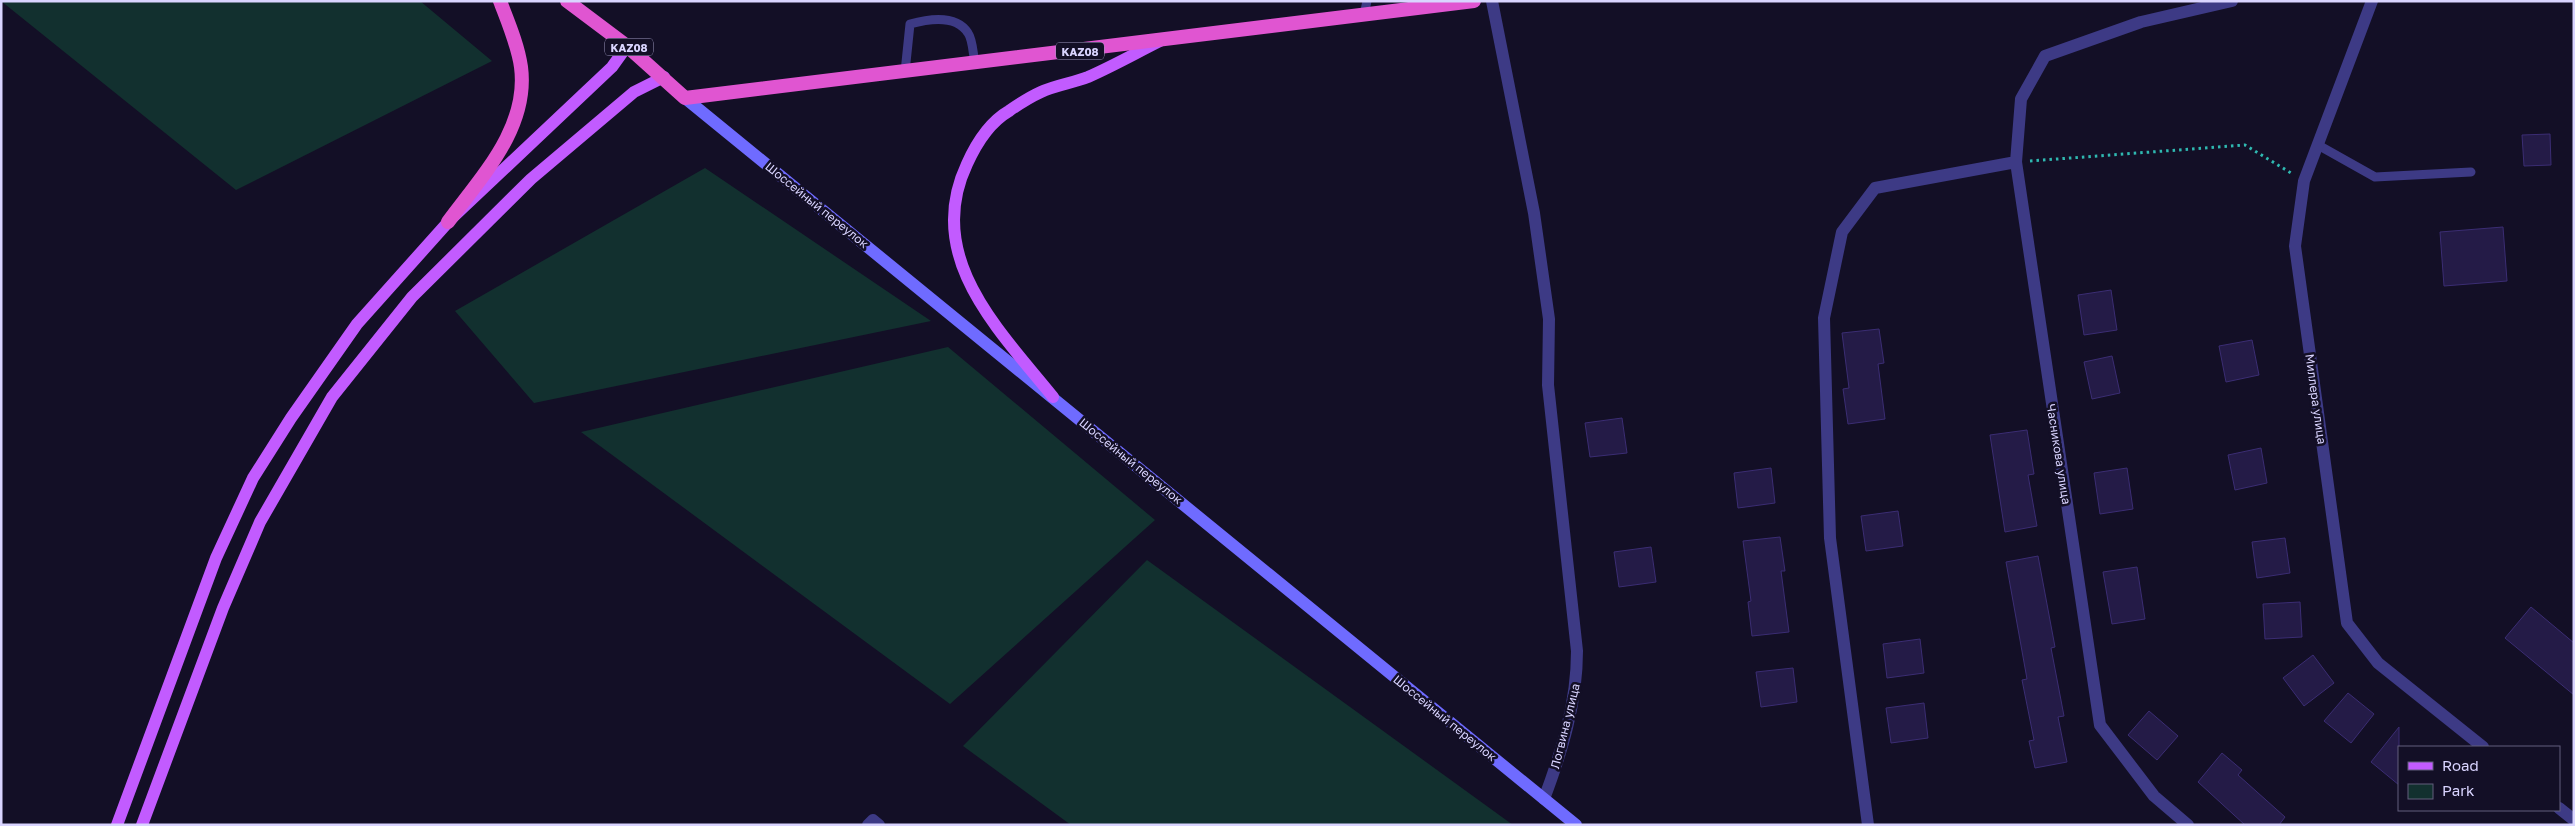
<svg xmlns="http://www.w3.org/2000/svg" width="2575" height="826" viewBox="0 0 2575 826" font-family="'Golos Text',sans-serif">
<rect width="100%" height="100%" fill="#130f26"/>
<!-- green -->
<path fill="#12302f" d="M 1,1 L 420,1 L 492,61 L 236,190 Z
M 705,168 L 931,321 L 534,403 L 455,311 Z
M 948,347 L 1155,520 L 950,704 L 581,432 Z
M 1147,560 L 1513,825 L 1071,825 L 963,746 Z"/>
<!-- building -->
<path fill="#241b47" stroke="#3b2d73" d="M 2550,134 L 2551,165 L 2524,166 L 2522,135 Z
M 2503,227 L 2507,281 L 2444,286 L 2440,232 Z
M 2111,290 L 2117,330 L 2084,335 L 2078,295 Z
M 1879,329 L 1884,363 L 1878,364 L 1885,419 L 1848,424 L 1843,389 L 1849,388 L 1842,333 Z
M 2252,340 L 2259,375 L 2226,382 L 2219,346 Z
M 2112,356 L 2120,393 L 2092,399 L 2084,362 Z
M 1622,418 L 1627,453 L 1590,457 L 1585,423 Z
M 2027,430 L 2034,474 L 2028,475 L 2037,526 L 2005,532 L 1990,435 Z
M 2261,448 L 2267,483 L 2235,490 L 2228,455 Z
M 1771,468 L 1775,503 L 1738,508 L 1734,473 Z
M 2127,468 L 2133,509 L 2100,514 L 2094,473 Z
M 1898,511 L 1903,546 L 1866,551 L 1861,516 Z
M 1780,537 L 1785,571 L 1781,571 L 1789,632 L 1752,636 L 1748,602 L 1751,601 L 1743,541 Z
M 2285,538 L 2290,573 L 2257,578 L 2252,542 Z
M 1651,547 L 1656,582 L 1619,587 L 1614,552 Z
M 2038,556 L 2055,647 L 2051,648 L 2064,716 L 2058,717 L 2067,762 L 2035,768 L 2029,741 L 2034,740 L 2022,680 L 2027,679 L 2006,562 Z
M 2137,567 L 2145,619 L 2112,624 L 2103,572 Z
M 2300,602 L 2302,637 L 2265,639 L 2263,604 Z
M 2531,607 L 2574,643 L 2574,695 L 2505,638 Z
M 1920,639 L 1924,673 L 1887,678 L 1883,644 Z
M 2313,655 L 2334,683 L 2304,706 L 2283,678 Z
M 1793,668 L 1797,702 L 1761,707 L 1756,672 Z
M 2348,693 L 2374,714 L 2351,743 L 2324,721 Z
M 1924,703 L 1928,738 L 1891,743 L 1886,708 Z
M 2149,711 L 2178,736 L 2157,760 L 2128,735 Z
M 2399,727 L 2399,785 L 2371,762 Z
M 2222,753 L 2242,770 L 2238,775 L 2285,817 L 2279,825 L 2245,825 L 2198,782 Z"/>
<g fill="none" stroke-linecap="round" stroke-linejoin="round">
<!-- path -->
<path stroke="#2fb8b0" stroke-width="3" stroke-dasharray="2.5 4" stroke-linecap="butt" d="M 2030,161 L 2245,145 L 2291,173"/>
<!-- service -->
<path stroke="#3d3a85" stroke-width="9" d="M 1364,15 L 1367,1
M 905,72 L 910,24 C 928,19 956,14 968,33 C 973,40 973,55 975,63
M 2318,145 L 2375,177 L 2471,172"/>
<!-- minor -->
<path stroke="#3d3a85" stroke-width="12" d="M 1492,1 L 1534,213 L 1549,319 L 1548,385 L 1577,651 C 1577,703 1562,751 1544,799
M 2372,1 L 2304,181 L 2295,246 L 2347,623 L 2378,663 L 2483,747
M 2559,808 L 2574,820
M 868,825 L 873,820 L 879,825
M 1868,825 L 1830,538 L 1824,318 L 1842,232 L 1875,188 L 2016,162
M 2188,825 L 2154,796 L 2100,725 L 2016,162 L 2021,99 L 2045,56 L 2141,22 L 2232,1"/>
<!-- secondary -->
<path stroke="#6f6bff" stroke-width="12" d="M 685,98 L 1576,825"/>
<!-- primary -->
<path stroke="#c25bff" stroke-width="12" d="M 1053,397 C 999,330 923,257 967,164 C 976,144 990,122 1009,111 C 1019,104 1030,97 1041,92 C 1056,85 1073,83 1088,77 C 1113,66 1136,53 1160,41
M 117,825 L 216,558 L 253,478 L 291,418 L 357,324 L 450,220 L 612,67 L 627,46
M 142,825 L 223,608 L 260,522 L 332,397 L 412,297 L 531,179 L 634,92 L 664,77"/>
<!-- trunk -->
<path stroke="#e055d1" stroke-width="14" d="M 567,1 L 627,46 L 685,98 L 1474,1
M 448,222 C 481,177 529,128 521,67 C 518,45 508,22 500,1"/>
</g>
<g text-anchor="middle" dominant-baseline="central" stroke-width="5" stroke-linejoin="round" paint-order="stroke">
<!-- shield labels -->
<g fill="#130f26" stroke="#9e99be" stroke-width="1">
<rect x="605" y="38.5" width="48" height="17" rx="4"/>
<rect x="1056" y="42.5" width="48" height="17" rx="4"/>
</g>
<g font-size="11" font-weight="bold" fill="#d9d4ff">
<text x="629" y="47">KAZ08</text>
<text x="1080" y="51">KAZ08</text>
</g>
<!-- street labels -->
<g font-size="12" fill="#d9d4ff" stroke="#130f26">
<text transform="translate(817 205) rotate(39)">Шоссейный переулок</text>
<text transform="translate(2316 399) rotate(82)">Миллера улица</text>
<text transform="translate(2059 454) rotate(81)">Часникова улица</text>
<text transform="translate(1131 461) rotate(39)">Шоссейный переулок</text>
<text transform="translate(1445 718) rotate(39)">Шоссейный переулок</text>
<text transform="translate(1565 726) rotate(-76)">Логвина улица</text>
</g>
</g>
<!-- border -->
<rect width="2575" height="826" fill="none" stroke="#d9d4ff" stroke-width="5"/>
<!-- legend -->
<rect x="2398" y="746" width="162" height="65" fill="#130f26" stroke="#625e7d"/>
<rect x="2408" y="762" width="25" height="8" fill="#c25bff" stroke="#625e7d"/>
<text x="2442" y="771" font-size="15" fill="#d9d4ff">Road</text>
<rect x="2408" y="784" width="25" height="15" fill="#12302f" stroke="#625e7d"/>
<text x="2442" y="796" font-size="15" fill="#d9d4ff">Park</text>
</svg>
